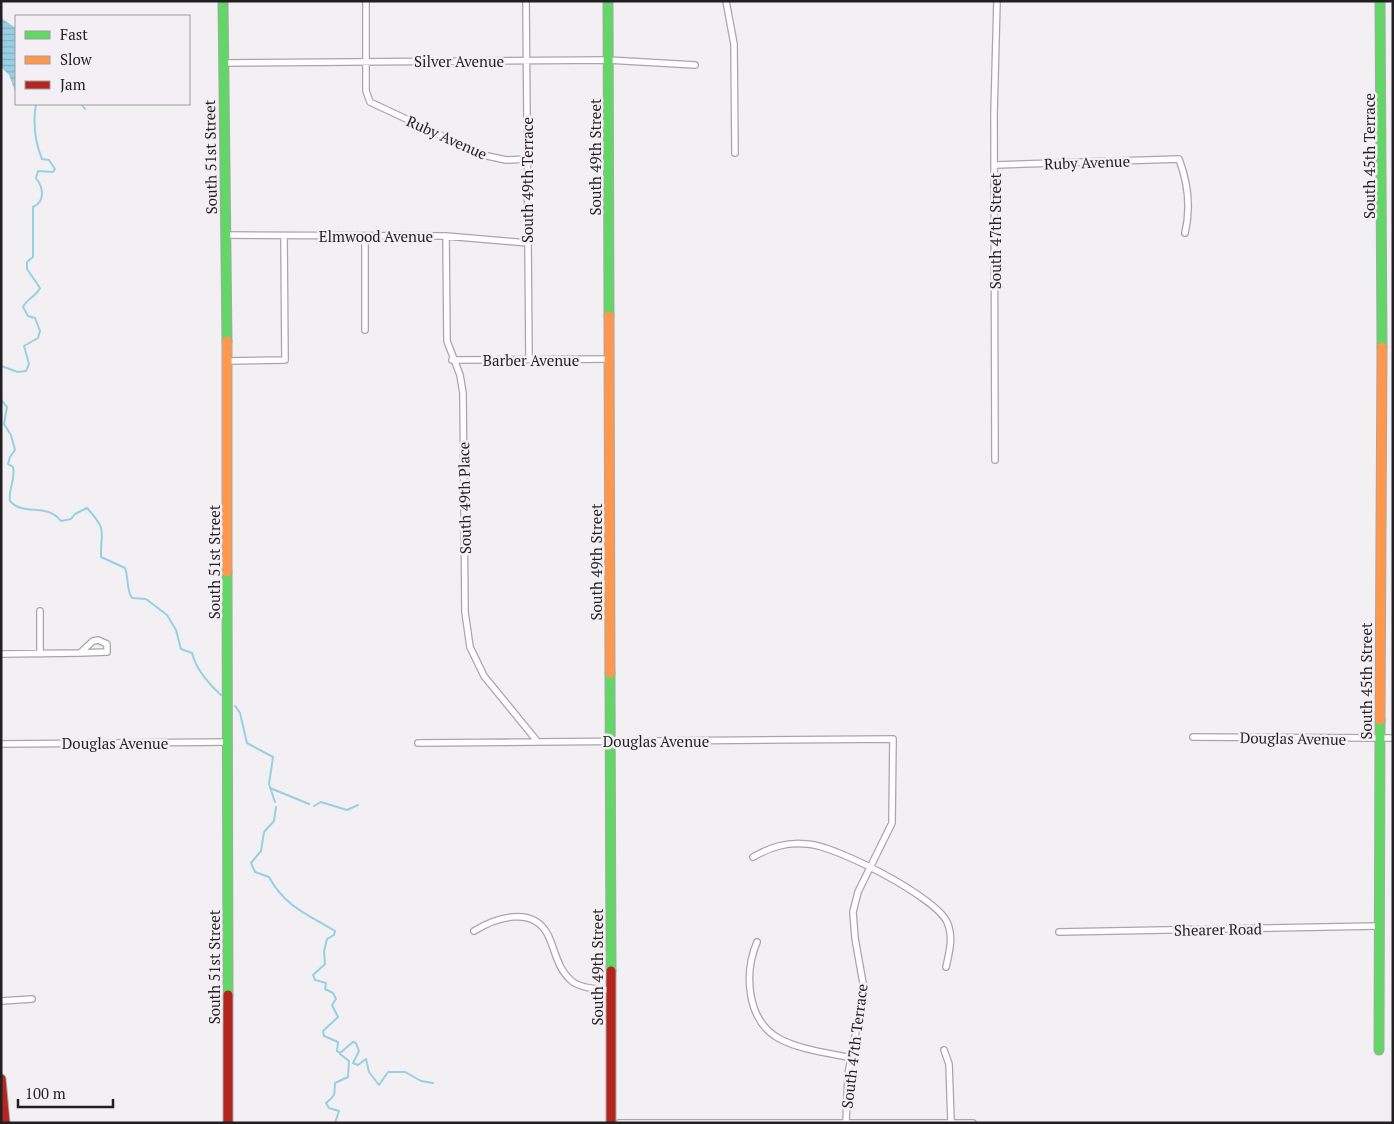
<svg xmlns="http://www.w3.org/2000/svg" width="1394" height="1124" viewBox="0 0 1394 1124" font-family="'PT Serif',serif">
<defs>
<pattern id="water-rules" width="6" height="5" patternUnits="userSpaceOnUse" patternTransform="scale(1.25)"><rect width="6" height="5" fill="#97d0e2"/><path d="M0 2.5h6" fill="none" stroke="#82b2c2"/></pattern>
</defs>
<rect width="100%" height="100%" fill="#f3f0f3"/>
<!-- water -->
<path fill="url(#water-rules)" d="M 1,18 L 16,28 L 16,94 L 9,75 L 1,67 Z"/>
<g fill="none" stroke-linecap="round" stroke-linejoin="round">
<!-- stream -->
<path stroke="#97d0e2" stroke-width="2" d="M 81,104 L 85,109
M 1,366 L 18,372 L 26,371 L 29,364 L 24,346 L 38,338 L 40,331 L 35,318 L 28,316 L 23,307 C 27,298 36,297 40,288 L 27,269 L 27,262 L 33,257 L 33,207 C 46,201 43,187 36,178 L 38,171 L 53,172 L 55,169 L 49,160 L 42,159 C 35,142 33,122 36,104
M 1,400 L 7,407 L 4,424 L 11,435 L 15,450 L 10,457 L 8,464 L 13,467 C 16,480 8,488 10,501 C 24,517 46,502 61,521 L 71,519 L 75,514 L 87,508 C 109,532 100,531 101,557 L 125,568 C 129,578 126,590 132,598 L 146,599 L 167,615 L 176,630 L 181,649 L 192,653 C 196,669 209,684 221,695
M 235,706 L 240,713 L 247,743 L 273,757 L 269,784 L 275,802
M 270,788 L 309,804
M 314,806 L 321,802 L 347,810 L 358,805
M 276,807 L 274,821 L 264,832 L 261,851 L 251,863 L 255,872 L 269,877 C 285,907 309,915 335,931 L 334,935 L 327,939 L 324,951 L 325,964 L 313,975 L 315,980 L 326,983 L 325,989 L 333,993 L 336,999 L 332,1005 L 338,1017 L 323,1031 L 324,1036 L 338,1042 L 337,1051 L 340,1053 L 353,1042 L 356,1043 L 359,1051 L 353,1063 L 358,1065 L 366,1059 L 369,1072 L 379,1085 L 388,1072 L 405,1072 L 421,1081 L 433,1083
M 335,1123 L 339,1111 L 329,1108 L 326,1103 C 336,1094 334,1097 335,1083 L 348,1077 L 349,1061 L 340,1054"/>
<!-- street casing -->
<g stroke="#a8a6a8" stroke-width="8">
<path id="street" d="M 366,1 L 366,91 L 370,102 L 483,155 L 506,160 L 527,159
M 526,1 L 529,359
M 726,1 L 734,44 L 735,153
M 223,63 L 608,60 L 695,65
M 995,165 L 1179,159 C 1188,183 1191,208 1185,233
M 225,235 L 446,236 L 528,243
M 365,236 L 365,330
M 446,236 L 447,341 L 460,375 L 463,393 L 465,612 L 470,647 L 484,676 L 537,741
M 452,360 L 609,359
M 227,361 L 285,360 L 284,237
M 995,460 L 994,114 L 997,1
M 40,611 L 40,654
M 98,640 L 107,644 L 107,652 L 80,653 L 93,641 Z
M 1,654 L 80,653
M 1193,737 L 1393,738
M 418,743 L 893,739 L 892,823 L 858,892 L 853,912 L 855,938 L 864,989 L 848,1074 L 846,1122
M 1,744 L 228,742
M 753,857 C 771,847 786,842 807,844 C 835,845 936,897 947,922 C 954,937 949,953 946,967
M 474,931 C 495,918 533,905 548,935 C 556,952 557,969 573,982 C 584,989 598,989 611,990
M 1059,932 L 1378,926
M 757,942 C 744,973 746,1021 780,1039 C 801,1050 829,1053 852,1058
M 1,1001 L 32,999
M 944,1050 L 949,1064 L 951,1121
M 619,1123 L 973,1123"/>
</g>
<!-- fast casing -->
<g stroke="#a8a6a8" stroke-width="11">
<path id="fast" d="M 223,1 L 227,341
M 608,1 L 609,316
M 1380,1 L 1382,347
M 227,572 L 228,995
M 610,673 L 611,971
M 1379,1050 L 1380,720"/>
</g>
<!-- slow casing -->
<g stroke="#a8a6a8" stroke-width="11">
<path id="slow" d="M 609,316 L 610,673
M 227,341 L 227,572
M 1380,720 L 1382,347"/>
</g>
<!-- jam casing -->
<g stroke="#a8a6a8" stroke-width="11">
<path id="jam" d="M 611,971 L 611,1123
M 228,995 L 228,1123
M 1,1079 L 5,1123"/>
</g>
<!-- street -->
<use href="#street" stroke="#fdfdfd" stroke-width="5.5"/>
<!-- fast -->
<use href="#fast" stroke="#63d668" stroke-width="9"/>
<!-- slow -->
<use href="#slow" stroke="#ff974d" stroke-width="9"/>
<!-- jam -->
<use href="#jam" stroke="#b3261e" stroke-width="9"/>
</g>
<g text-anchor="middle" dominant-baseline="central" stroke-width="5" stroke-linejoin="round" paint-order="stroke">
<!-- street labels -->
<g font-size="15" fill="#211f21" stroke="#f4eff4">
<text x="459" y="61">Silver Avenue</text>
<text transform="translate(447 137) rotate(24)">Ruby Avenue</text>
<text transform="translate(1369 156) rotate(-90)">South 45th Terrace</text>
<text transform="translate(210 157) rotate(-91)">South 51st Street</text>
<text transform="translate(595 157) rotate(-90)">South 49th Street</text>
<text transform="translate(1087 162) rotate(-2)">Ruby Avenue</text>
<text transform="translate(527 180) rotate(-90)">South 49th Terrace</text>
<text transform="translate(995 231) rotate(-90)">South 47th Street</text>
<text x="376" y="236">Elmwood Avenue</text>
<text x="531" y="360">Barber Avenue</text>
<text transform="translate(464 498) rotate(-91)">South 49th Place</text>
<text transform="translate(214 562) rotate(-90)">South 51st Street</text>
<text transform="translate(596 562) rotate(-90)">South 49th Street</text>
<text transform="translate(1366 681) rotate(-90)">South 45th Street</text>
<text transform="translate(1293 738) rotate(1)">Douglas Avenue</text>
<text x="656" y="741">Douglas Avenue</text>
<text x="115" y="743">Douglas Avenue</text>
<text transform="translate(1218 929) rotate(-1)">Shearer Road</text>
<text transform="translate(214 967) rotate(-90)">South 51st Street</text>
<text transform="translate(597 967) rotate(-90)">South 49th Street</text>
<text transform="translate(854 1046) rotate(-83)">South 47th Terrace</text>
</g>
</g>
<!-- border -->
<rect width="1394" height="1124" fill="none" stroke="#211f21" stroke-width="5"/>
<!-- legend -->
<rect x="15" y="15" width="175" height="90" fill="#f4eff4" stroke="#a09ca0"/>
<rect x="25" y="31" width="25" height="8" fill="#63d668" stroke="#a09ca0"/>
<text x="60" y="40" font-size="15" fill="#211f21">Fast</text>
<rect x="25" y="56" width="25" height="8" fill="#ff974d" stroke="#a09ca0"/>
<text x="60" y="65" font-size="15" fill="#211f21">Slow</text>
<rect x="25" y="81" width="25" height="8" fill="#b3261e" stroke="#a09ca0"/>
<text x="60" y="90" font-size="15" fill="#211f21">Jam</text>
<!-- scale -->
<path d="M18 1099v8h95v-8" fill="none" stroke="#211f21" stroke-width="2.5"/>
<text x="25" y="1099" font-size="15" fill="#211f21" stroke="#f4eff4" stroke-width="4" paint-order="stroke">100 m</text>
</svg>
